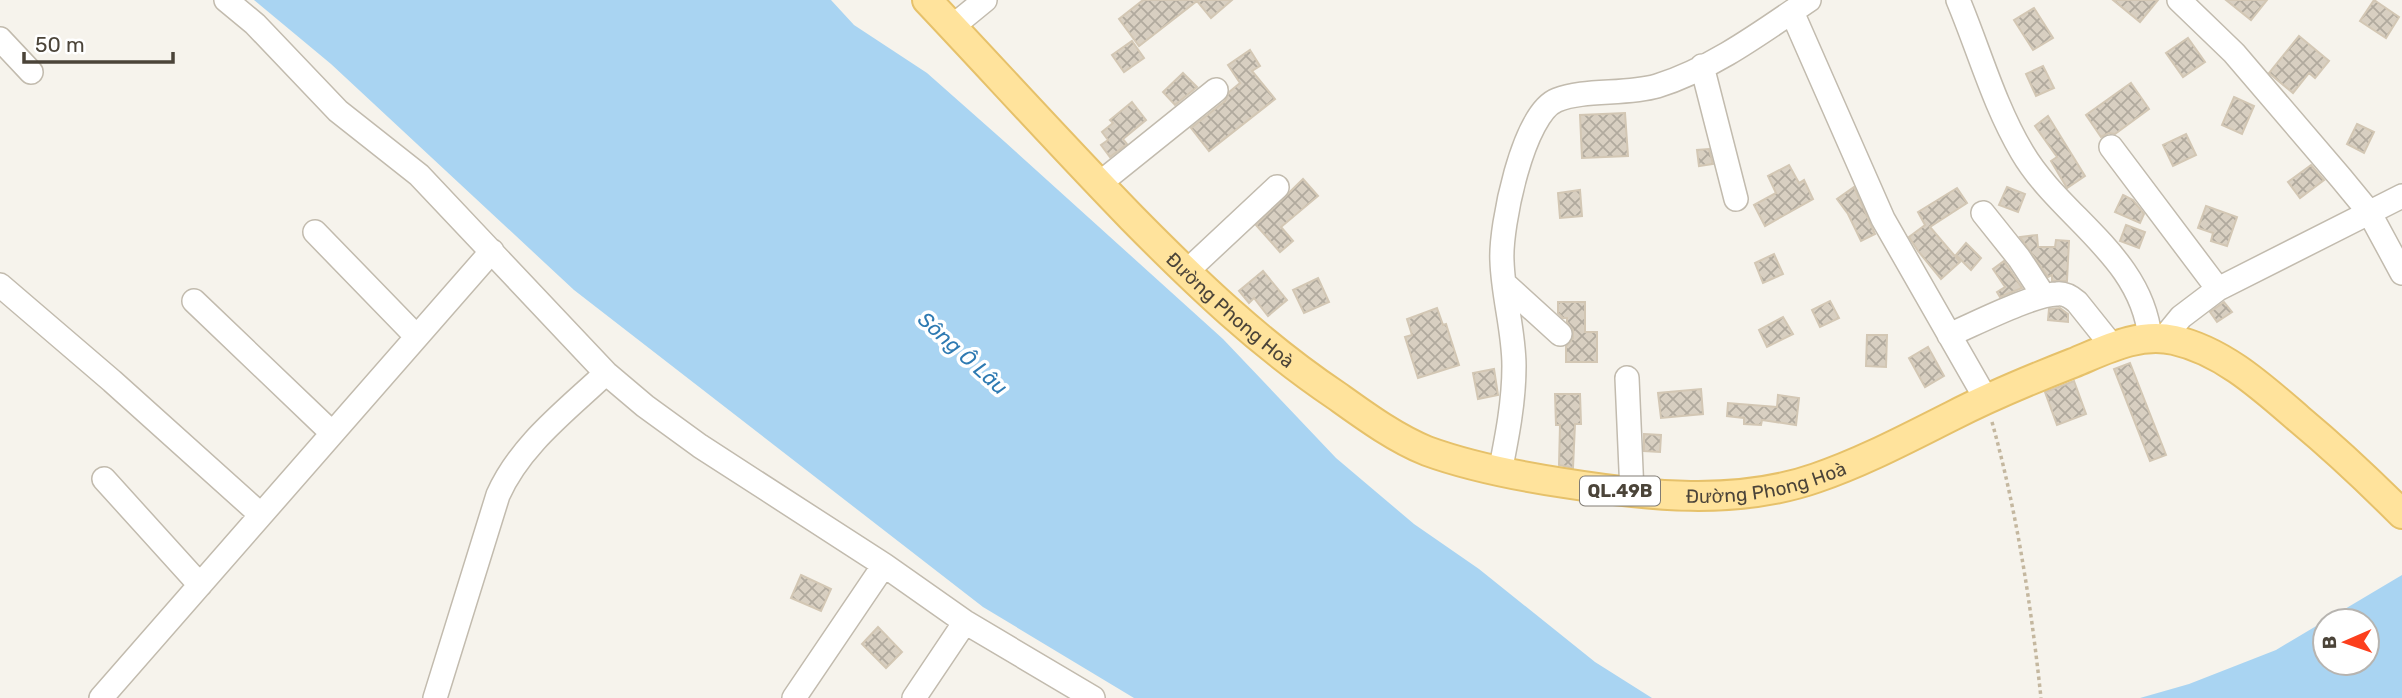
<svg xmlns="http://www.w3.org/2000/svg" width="2402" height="698" viewBox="0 0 2402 698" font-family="Rubik,sans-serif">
<defs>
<pattern id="building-cross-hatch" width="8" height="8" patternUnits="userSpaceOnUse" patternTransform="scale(1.75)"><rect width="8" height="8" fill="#d8cfc1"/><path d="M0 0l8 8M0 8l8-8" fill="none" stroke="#b1aa9e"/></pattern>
</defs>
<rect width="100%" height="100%" fill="#f6f3ec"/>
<!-- water -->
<path fill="#a9d4f2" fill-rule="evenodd" d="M 254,0 L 831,0 L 854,25 L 927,73 L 1005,142 L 1223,339 L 1336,458 L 1414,524 L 1479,569 L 1595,662 L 1652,698 L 1134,698 L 983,607 L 574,290 L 331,64 Z
M 2402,575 L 2402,698 L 2140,698 L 2189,684 L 2276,650 ZM 2367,621 L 2367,663 L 2325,663 L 2325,621 Z"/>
<!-- building -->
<path fill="url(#building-cross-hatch)" stroke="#d3c7b4" stroke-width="2" d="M 1143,0 L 1232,0 L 1211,18 L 1197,1 L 1139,46 L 1119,19 Z
M 2113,0 L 2158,0 L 2140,22 Z
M 2226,0 L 2267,0 L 2251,20 Z
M 2374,0 L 2399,17 L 2386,38 L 2360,21 Z
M 2034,8 L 2053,38 L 2033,50 L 2014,20 Z
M 2299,36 L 2329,61 L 2315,78 L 2309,73 L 2293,93 L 2269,73 Z
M 2188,38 L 2205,62 L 2183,77 L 2166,53 Z
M 1132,41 L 1144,58 L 1124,72 L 1112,55 Z
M 1250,50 L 1260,66 L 1252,71 L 1275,99 L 1209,151 L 1191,128 L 1225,101 L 1229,92 L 1240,83 L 1228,65 Z
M 2043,66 L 2054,88 L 2036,96 L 2026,74 Z
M 1183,73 L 1197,87 L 1175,105 L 1163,92 Z
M 2131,83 L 2149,109 L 2115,134 L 2109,133 L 2101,137 L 2086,115 Z
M 2234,97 L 2254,106 L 2242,134 L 2222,125 Z
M 1132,102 L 1146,120 L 1123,139 L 1127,144 L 1110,157 L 1101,145 L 1108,140 L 1102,132 L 1113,123 L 1110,120 Z
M 1625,113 L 1628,156 L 1582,158 L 1580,115 Z
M 2048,116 L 2085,176 L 2067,188 L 2051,161 L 2057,157 L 2035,126 Z
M 2357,124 L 2374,132 L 2364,153 L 2347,144 Z
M 2186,134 L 2196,155 L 2173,166 L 2163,145 Z
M 1709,149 L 1713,164 L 1699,166 L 1697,150 Z
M 1789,165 L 1799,183 L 1804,180 L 1813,199 L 1765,226 L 1754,205 L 1776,193 L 1768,176 Z
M 2311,165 L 2324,180 L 2300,198 L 2288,182 Z
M 1303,179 L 1318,196 L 1281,227 L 1293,241 L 1280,252 L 1256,225 Z
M 1854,187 L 1875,234 L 1861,241 L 1848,214 L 1837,199 Z
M 2007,187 L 2025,194 L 2018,212 L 1999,205 Z
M 1957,188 L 1967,203 L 1930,227 L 1960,262 L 1941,279 L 1918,251 L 1909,237 L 1925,225 L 1918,212 Z
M 1580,190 L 1582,216 L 1560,218 L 1558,193 Z
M 2123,195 L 2133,200 L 2144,214 L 2140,223 L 2115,212 Z
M 2206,206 L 2237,217 L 2227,246 L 2211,241 L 2213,233 L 2198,228 Z
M 2126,225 L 2145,232 L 2139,248 L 2120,241 Z
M 2037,235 L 2038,247 L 2055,247 L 2056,240 L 2069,241 L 2067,281 L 2052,281 L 2052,275 L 2048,277 L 2020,237 Z
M 1966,243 L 1981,258 L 1971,270 L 1956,255 Z
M 1774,254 L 1783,274 L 1763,283 L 1755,263 Z
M 2004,261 L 2022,288 L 2000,297 L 1997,292 L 2005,287 L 1993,269 Z
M 1263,271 L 1287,300 L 1268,316 L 1254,298 L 1249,303 L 1239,291 Z
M 1318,278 L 1329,302 L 1304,313 L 1293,290 Z
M 1830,301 L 1839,318 L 1820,327 L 1812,310 Z
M 1558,302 L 1585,302 L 1585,332 L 1597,332 L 1597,362 L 1566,362 L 1566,346 L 1573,338 L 1573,330 L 1567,322 L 1567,318 L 1563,318 L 1558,313 Z
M 2224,302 L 2232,312 L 2217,322 L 2210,312 Z
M 1437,308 L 1443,325 L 1446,324 L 1459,365 L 1418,378 L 1405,337 L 1412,335 L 1407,319 Z
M 2060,308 L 2068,314 L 2068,322 L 2048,320 L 2049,309 Z
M 1783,317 L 1793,334 L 1767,347 L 1759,330 Z
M 1867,335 L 1887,335 L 1886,367 L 1866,366 Z
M 1928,347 L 1944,376 L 1925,387 L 1909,358 Z
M 2130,363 L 2166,455 L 2150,461 L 2114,369 Z
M 1494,369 L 1498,395 L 1478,399 L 1473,373 Z
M 2074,381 L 2086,414 L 2057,425 L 2045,392 Z
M 1701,389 L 1703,414 L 1661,418 L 1658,393 Z
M 1555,394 L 1580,394 L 1581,424 L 1575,424 L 1573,468 L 1559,465 L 1560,425 L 1556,425 Z
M 1778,395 L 1799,398 L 1796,425 L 1762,420 L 1761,425 L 1744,424 L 1744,418 L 1727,416 L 1728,403 L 1777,407 Z
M 1644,434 L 1661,435 L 1660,452 L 1644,451 Z
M 801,575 L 831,589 L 821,611 L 791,598 Z
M 878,627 L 902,652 L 886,668 L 862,644 Z"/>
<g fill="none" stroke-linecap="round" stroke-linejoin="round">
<!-- minor casing -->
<g stroke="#c2bbae" stroke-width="26">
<path id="minor" d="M 226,0 L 255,24 L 338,111 L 419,175 L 606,373 L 645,406 L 700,446 L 884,565 L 965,622 L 1093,698
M 1958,0 C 1979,50 1994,105 2022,152 C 2060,217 2142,256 2150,338
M 2179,0 L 2234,53 L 2341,178 L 2369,212 L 2402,273
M 1792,12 L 1883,219 L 1986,399
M 952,27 L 985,0
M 0,39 L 31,72
M 1702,66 L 1736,199
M 2111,147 L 2218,289
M 1099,184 L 1216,90
M 1983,213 L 2019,258 L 2044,296
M 315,232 L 416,336
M 1185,273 L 1277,187
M 1505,284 L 1560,334
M 0,285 L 112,381 L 260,514
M 194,301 L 331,432
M 1949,335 C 1973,325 2033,294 2057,294 C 2065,293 2071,297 2077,302 L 2113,347
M 2163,339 L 2181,317 L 2218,289 L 2402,196
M 1627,378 L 1632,493
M 1500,472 C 1507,437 1514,402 1514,366 C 1514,331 1503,296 1502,261 C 1500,227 1523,113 1557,100 C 1584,89 1626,95 1657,86 C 1712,69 1762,32 1809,0
M 104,479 L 200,585
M 101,698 L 492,251
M 435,698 L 498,495 C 520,445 567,410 606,373
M 794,698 L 884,565
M 914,698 L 965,622"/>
</g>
<!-- major casing -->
<g stroke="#e6c16a" stroke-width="32">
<g id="major">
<path id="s1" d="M 927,0 C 995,72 1062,146 1132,218 C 1196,283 1261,345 1337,396 C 1365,416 1395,438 1427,451 C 1471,467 1518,476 1564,483 C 1646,496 1736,506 1816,478 C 1863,462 1908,438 1952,416 C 1991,396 2032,379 2073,363 C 2105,350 2138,332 2174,340 C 2223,351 2262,387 2299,419 C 2335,449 2369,481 2402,514"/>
</g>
</g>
<!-- path -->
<path stroke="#c4b79f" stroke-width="3.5" stroke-dasharray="3.5 3.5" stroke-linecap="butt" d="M 1992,422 C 2017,512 2031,605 2041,698"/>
<!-- minor -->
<use href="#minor" stroke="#fff" stroke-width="23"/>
<!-- major -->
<use href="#major" stroke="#ffe39c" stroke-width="28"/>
</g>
<g text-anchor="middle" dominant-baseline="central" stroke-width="7" stroke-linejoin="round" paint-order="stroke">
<!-- shield labels -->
<rect fill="#fff" stroke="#817c74" stroke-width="2" x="1580" y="476.5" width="80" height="29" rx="5"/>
<g font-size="18" font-weight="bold" fill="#4b4439">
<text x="1620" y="491">QL.49B</text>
</g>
<!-- street labels -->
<g font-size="19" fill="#4b4439" stroke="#fff">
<text stroke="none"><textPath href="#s1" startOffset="434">Đường Phong Hoà</textPath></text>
<text stroke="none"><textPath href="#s1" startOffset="1022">Đường Phong Hoà</textPath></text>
</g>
<!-- water labels -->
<g font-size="21" font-style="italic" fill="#2e7ab2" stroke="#fff">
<text transform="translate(963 353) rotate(42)">Sông Ô Lâu</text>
</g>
</g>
<!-- north arrow -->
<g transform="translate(2346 642) rotate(268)"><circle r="33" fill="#ffffff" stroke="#b7b4b0" stroke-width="2"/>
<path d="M0-5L12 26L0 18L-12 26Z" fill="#fc3f1d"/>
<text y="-10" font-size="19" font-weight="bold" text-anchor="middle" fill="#4b4439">B</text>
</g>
<!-- scale -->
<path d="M24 52v10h149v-10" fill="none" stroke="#4b4439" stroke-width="3.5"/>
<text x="35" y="52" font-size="21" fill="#4b4439" stroke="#ffffff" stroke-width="5" paint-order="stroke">50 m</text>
</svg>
